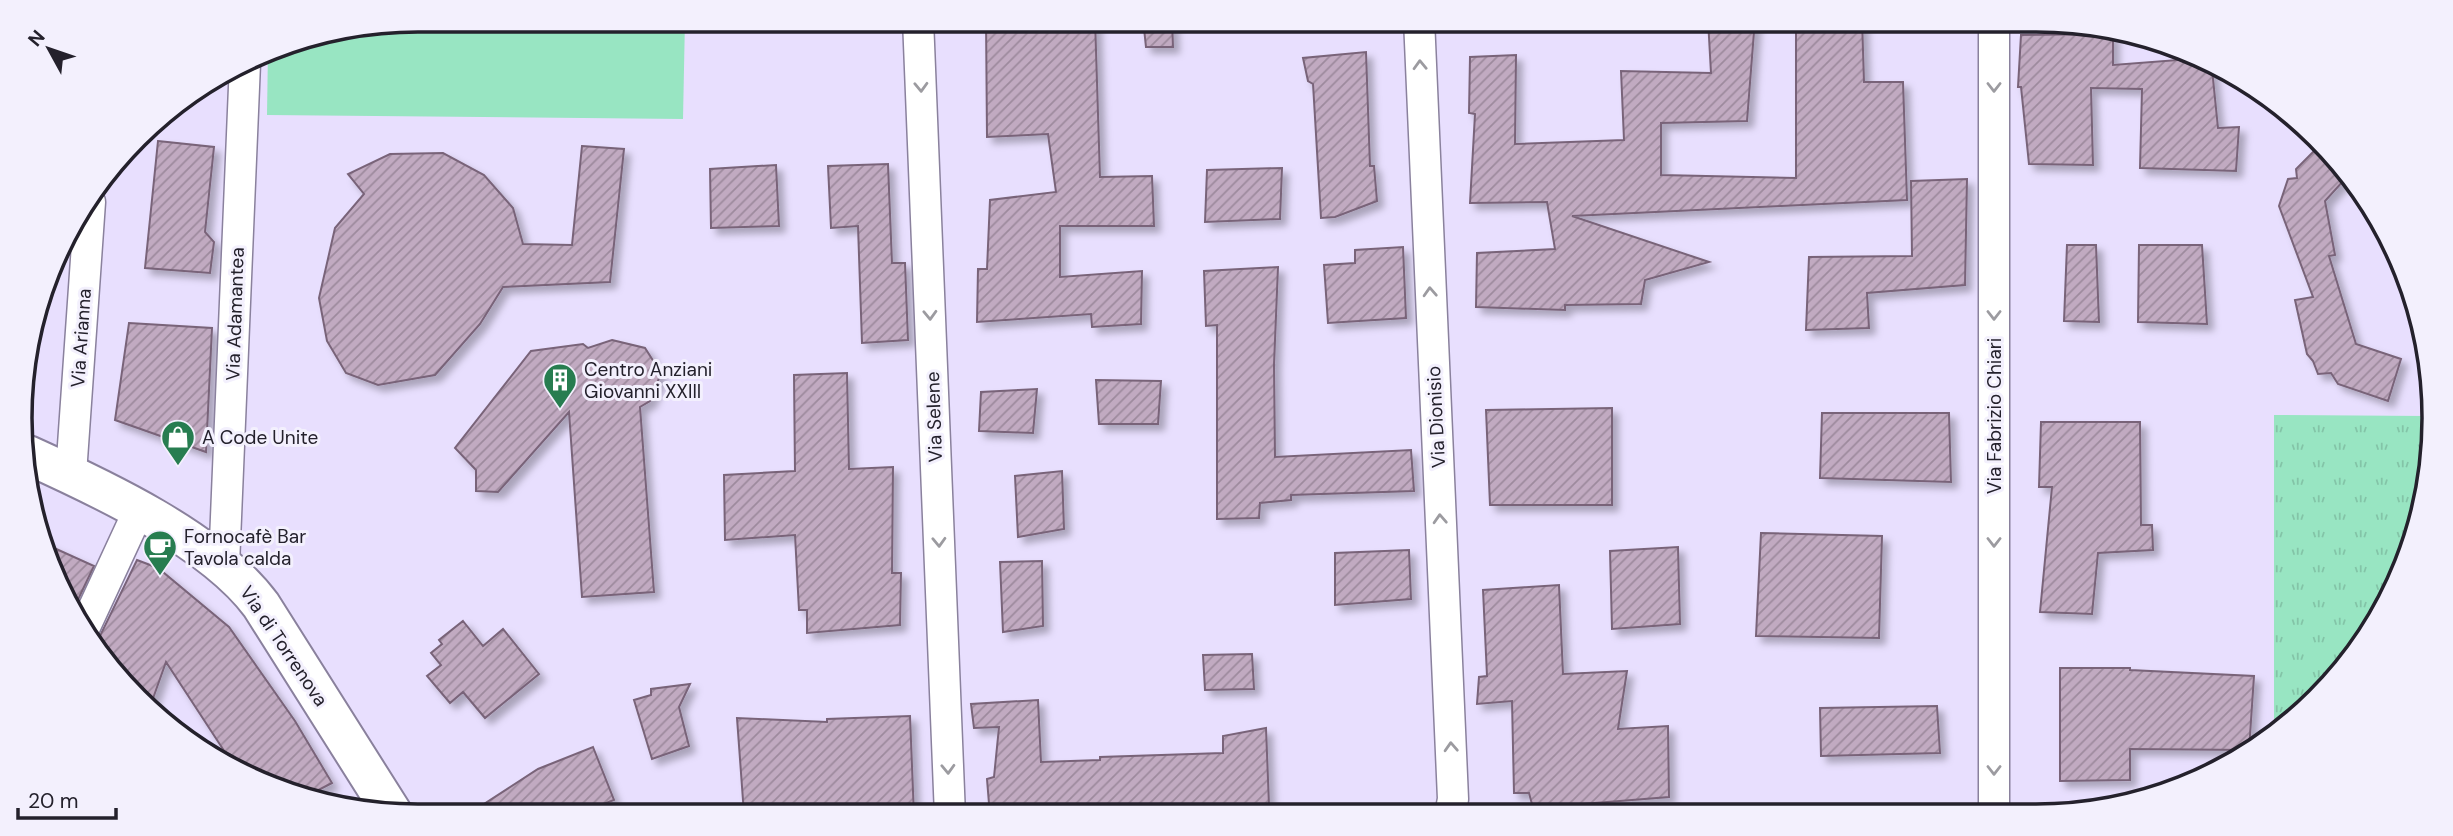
<svg xmlns="http://www.w3.org/2000/svg" width="2453" height="836" viewBox="0 0 2453 836" font-family="'DM Sans',sans-serif">
<defs>
<pattern id="grass-tufts" width="24" height="20" patternUnits="userSpaceOnUse" patternTransform="scale(1.75)"><rect width="24" height="20" fill="#98e5c2"/><path d="M3 7l-1-3M5 7V3M7 7l1-3M15 17l-1-3M17 17v-4M19 17l1-3" fill="none" stroke="#83c4a7"/></pattern>
<pattern id="building-hatch" width="6" height="6" patternUnits="userSpaceOnUse" patternTransform="scale(1.75)"><rect width="6" height="6" fill="#c1aac1"/><path d="M-1 1l2-2M0 6l6-6M5 7l2-2" fill="none" stroke="#9d8a9d"/></pattern>
<filter id="shadow"><feDropShadow dx="6" dy="6" stdDeviation="3.5" flood-color="#0004"/></filter>
</defs>
<rect width="100%" height="100%" fill="#e8dffe"/>
<!-- grass -->
<path fill="url(#grass-tufts)" d="M 2274,415 L 2427,416 L 2420,521 L 2380,618 L 2298,718 L 2274,734 Z"/>
<!-- pitch -->
<path fill="#98e5c2" d="M 418,19 L 685,19 L 683,119 L 267,115 L 268,49 Z"/>
<!-- building -->
<path fill="url(#building-hatch)" stroke="#796479" stroke-width="2" filter="url(#shadow)" d="M 986,19 L 1095,19 L 1100,177 L 1152,176 L 1154,226 L 1060,226 L 1060,277 L 1142,271 L 1141,324 L 1092,327 L 1091,314 L 977,322 L 978,269 L 987,269 L 990,200 L 1056,192 L 1048,134 L 987,137 Z
M 1143,19 L 1172,19 L 1173,47 L 1146,47 Z
M 1708,19 L 1755,19 L 1747,121 L 1661,123 L 1661,175 L 1796,178 L 1796,19 L 1862,19 L 1864,82 L 1903,82 L 1907,200 L 1572,216 L 1709,262 L 1645,280 L 1641,304 L 1565,305 L 1565,310 L 1476,307 L 1477,253 L 1555,249 L 1547,202 L 1470,203 L 1475,114 L 1469,113 L 1470,57 L 1516,55 L 1515,144 L 1624,140 L 1621,71 L 1711,73 Z
M 2113,34 L 2113,65 L 2191,59 L 2212,69 L 2218,128 L 2239,127 L 2236,171 L 2140,168 L 2142,89 L 2091,88 L 2093,165 L 2029,164 L 2021,87 L 2018,87 L 2021,35 Z
M 1366,52 L 1370,166 L 1374,166 L 1377,201 L 1335,217 L 1321,218 L 1313,84 L 1308,81 L 1303,58 Z
M 158,141 L 214,147 L 205,232 L 214,242 L 210,273 L 145,268 Z
M 582,146 L 624,149 L 610,282 L 503,287 L 480,324 L 435,375 L 378,385 L 346,373 L 327,341 L 319,298 L 335,228 L 364,194 L 348,174 L 390,154 L 443,153 L 484,175 L 513,208 L 523,244 L 572,245 Z
M 2318,147 L 2345,179 L 2325,201 L 2335,255 L 2329,256 L 2356,344 L 2401,359 L 2388,401 L 2338,384 L 2331,373 L 2318,374 L 2313,361 L 2307,354 L 2295,300 L 2313,297 L 2279,206 L 2288,179 L 2297,178 L 2296,169 Z
M 888,164 L 892,263 L 905,263 L 908,340 L 862,343 L 858,226 L 831,228 L 828,166 Z
M 776,165 L 779,226 L 711,228 L 710,169 Z
M 1282,168 L 1280,219 L 1205,222 L 1207,170 Z
M 1967,179 L 1965,285 L 1867,293 L 1869,328 L 1806,330 L 1809,257 L 1912,256 L 1911,181 Z
M 2067,245 L 2096,245 L 2099,322 L 2064,321 Z
M 2139,245 L 2202,245 L 2207,324 L 2138,322 Z
M 1403,247 L 1406,318 L 1328,323 L 1324,265 L 1355,263 L 1355,250 Z
M 1278,267 L 1274,365 L 1275,457 L 1411,450 L 1414,491 L 1291,495 L 1291,500 L 1260,503 L 1259,518 L 1217,519 L 1217,325 L 1206,326 L 1204,271 Z
M 129,323 L 212,328 L 206,452 L 115,420 Z
M 612,340 L 645,348 L 661,373 L 650,401 L 640,407 L 654,592 L 582,597 L 569,412 L 498,492 L 476,491 L 476,470 L 455,448 L 531,351 L 583,344 L 588,348 Z
M 847,373 L 849,469 L 893,467 L 892,573 L 901,573 L 900,625 L 807,633 L 807,610 L 799,610 L 795,535 L 725,540 L 724,475 L 795,471 L 794,375 Z
M 1096,380 L 1161,381 L 1158,424 L 1099,424 Z
M 1037,389 L 1033,433 L 979,431 L 981,392 Z
M 1612,408 L 1612,505 L 1490,505 L 1486,410 Z
M 1822,413 L 1949,413 L 1951,482 L 1820,478 Z
M 2041,422 L 2140,422 L 2141,525 L 2152,525 L 2153,550 L 2098,553 L 2092,614 L 2040,612 L 2052,487 L 2039,487 Z
M 1062,471 L 1064,529 L 1018,537 L 1015,476 Z
M 1761,533 L 1882,536 L 1879,638 L 1756,636 Z
M 43,543 L 94,566 L 73,610 Z
M 1678,547 L 1680,624 L 1612,629 L 1610,551 Z
M 1409,550 L 1411,599 L 1335,605 L 1335,553 Z
M 137,560 L 158,568 L 229,627 L 295,721 L 332,783 L 303,798 L 234,766 L 166,662 L 151,704 L 92,646 L 99,638 Z
M 1042,561 L 1043,626 L 1003,632 L 1000,562 Z
M 1559,585 L 1563,674 L 1627,671 L 1618,729 L 1668,726 L 1669,797 L 1533,808 L 1529,793 L 1514,793 L 1512,701 L 1477,704 L 1479,677 L 1487,676 L 1483,590 Z
M 463,621 L 483,646 L 503,629 L 539,674 L 485,718 L 463,692 L 450,703 L 427,676 L 441,665 L 431,653 L 442,644 L 439,640 Z
M 1252,654 L 1254,689 L 1205,690 L 1203,655 Z
M 2060,668 L 2130,668 L 2130,670 L 2254,676 L 2249,750 L 2130,749 L 2130,780 L 2060,781 Z
M 690,684 L 679,707 L 689,746 L 652,759 L 634,700 L 651,695 L 651,689 Z
M 1038,700 L 1041,762 L 1100,760 L 1100,757 L 1223,753 L 1223,736 L 1266,728 L 1269,805 L 1065,807 L 1065,814 L 990,816 L 987,779 L 994,777 L 999,727 L 974,728 L 971,704 Z
M 1937,706 L 1940,753 L 1821,756 L 1820,708 Z
M 910,716 L 914,816 L 813,816 L 813,810 L 744,814 L 737,718 L 827,722 L 827,719 Z
M 593,747 L 614,800 L 572,816 L 464,817 L 538,769 Z"/>
<g fill="none" stroke-linecap="round" stroke-linejoin="round">
<!-- street casing -->
<g stroke="#8a819d" stroke-width="33">
<path id="street" d="M 918,19 L 950,816
M 1419,19 L 1453,799 L 1450,815
M 71,474 L 90,202
M 224,565 L 245,63
M 83,631 L 139,510
M 1994,813 L 1994,19"/>
</g>
<!-- secondary casing -->
<g stroke="#8a819d" stroke-width="42">
<path id="secondary" d="M 28,455 C 101,488 213,540 261,605 L 393,814"/>
</g>
<!-- street -->
<use href="#street" stroke="#fff" stroke-width="30"/>
<!-- secondary -->
<use href="#secondary" stroke="#fff" stroke-width="38"/>
</g>
<!-- one-way arrows -->
<defs><path id="oneway-chevron" d="M-2-3.5L2.5 0L-2 3.5" fill="none" stroke-width="1.6" stroke-linecap="round" stroke-linejoin="round" transform="scale(1.75)"/></defs>
<g stroke="#9c9ba0">
<use href="#oneway-chevron" transform="translate(1420 65) rotate(-92)"/>
<use href="#oneway-chevron" transform="translate(921 87) rotate(88)"/>
<use href="#oneway-chevron" transform="translate(1994 87) rotate(90)"/>
<use href="#oneway-chevron" transform="translate(1430 292) rotate(-93)"/>
<use href="#oneway-chevron" transform="translate(930 315) rotate(88)"/>
<use href="#oneway-chevron" transform="translate(1994 315) rotate(90)"/>
<use href="#oneway-chevron" transform="translate(1440 519) rotate(-93)"/>
<use href="#oneway-chevron" transform="translate(939 542) rotate(88)"/>
<use href="#oneway-chevron" transform="translate(1994 542) rotate(90)"/>
<use href="#oneway-chevron" transform="translate(1451 747) rotate(-93)"/>
<use href="#oneway-chevron" transform="translate(948 769) rotate(88)"/>
<use href="#oneway-chevron" transform="translate(1994 770) rotate(90)"/>
</g>
<!-- icons -->
<defs>
<g id="building-pin" transform="scale(1.75)"><path d="M0 17L-7.5 6A9.5 9.5 0 1 1 7.5 6Z" fill="#277d50" stroke="#f3f0fd"/><path d="M-4-6H4V6H1V3H-1V6H-4ZM-2.5-4.3h1.7v1.8h-1.7ZM.8-4.3h1.7v1.8H.8ZM-2.5-1h1.7V.8h-1.7ZM.8-1h1.7V.8H.8Z" fill="#fff"/></g>
<g id="shop-pin" transform="scale(1.75)"><path d="M0 17L-7.5 6A9.5 9.5 0 1 1 7.5 6Z" fill="#277d50" stroke="#f3f0fd"/><path d="M-5-2.5h2.3a2.7 3.5 0 0 1 5.4 0H5L5.5 6h-11ZM-1.5-2.5h3a1.5 2.3 0 0 0-3 0Z" fill="#fff"/></g>
<g id="cafe-pin" transform="scale(1.75)"><path d="M0 17L-7.5 6A9.5 9.5 0 1 1 7.5 6Z" fill="#277d50" stroke="#f3f0fd"/><path d="M-5.5-4.5H6V0H3Q3 3.5 0 3.5H-2.5Q-5.5 3.5-5.5 0ZM3-3.2v2h1.7v-2ZM-6 4.5H4V6H-6Z" fill="#fff"/></g>
</defs>
<g fill-rule="evenodd">
<use href="#building-pin" x="560" y="380"/>
<use href="#shop-pin" x="178" y="437"/>
<use href="#cafe-pin" x="160" y="547"/>
</g>
<g text-anchor="middle" dominant-baseline="central" stroke-width="6" stroke-linejoin="round" paint-order="stroke">
<!-- street labels -->
<g font-size="19" fill="#24212c" stroke="#f3f0fd">
<text transform="translate(235 314) rotate(-88)">Via Adamantea</text>
<text transform="translate(81 338) rotate(-86)">Via Arianna</text>
<text transform="translate(1994 416) rotate(-90)">Via Fabrizio Chiari</text>
<text transform="translate(934 417) rotate(-92)">Via Selene</text>
<text transform="translate(1436 417) rotate(-93)">Via Dionisio</text>
<text transform="translate(284 646) rotate(56)">Via di Torrenova</text>
</g>
<!-- poi labels -->
<g font-size="19" fill="#24212c" stroke="#f3f0fd" text-anchor="start">
<text x="584" y="369">Centro Anziani<tspan x="584" dy="22">Giovanni XXIII</tspan></text>
<text x="202" y="437">A Code Unite</text>
<text x="184" y="536">Fornocafè Bar<tspan x="184" dy="22">Tavola calda</tspan></text>
</g>
</g>
<!-- crop -->
<path d="M0 0H2453V836H0ZM418 32H2036A386 386 0 0 1 2422 418V418A386 386 0 0 1 2036 804H418A386 386 0 0 1 32 418V418A386 386 0 0 1 418 32Z" fill="#f3f0fd" fill-rule="evenodd"/>
<path fill="none" stroke="#24212c" stroke-width="3.5" d="M418 32H2036A386 386 0 0 1 2422 418V418A386 386 0 0 1 2036 804H418A386 386 0 0 1 32 418V418A386 386 0 0 1 418 32Z"/>
<!-- north arrow -->
<g transform="translate(49 49) rotate(310)" stroke="#f3f0fd" stroke-width="5" paint-order="stroke">
<path d="M0-5L12 26L0 18L-12 26Z" fill="#24212c"/>
<text y="-10" font-size="19" font-weight="bold" text-anchor="middle" fill="#24212c">N</text>
</g>
<!-- scale -->
<path d="M18 808v10h98v-10" fill="none" stroke="#24212c" stroke-width="3.5"/>
<text x="28" y="808" font-size="21" fill="#24212c" stroke="#f3f0fd" stroke-width="5" paint-order="stroke">20 m</text>
</svg>
